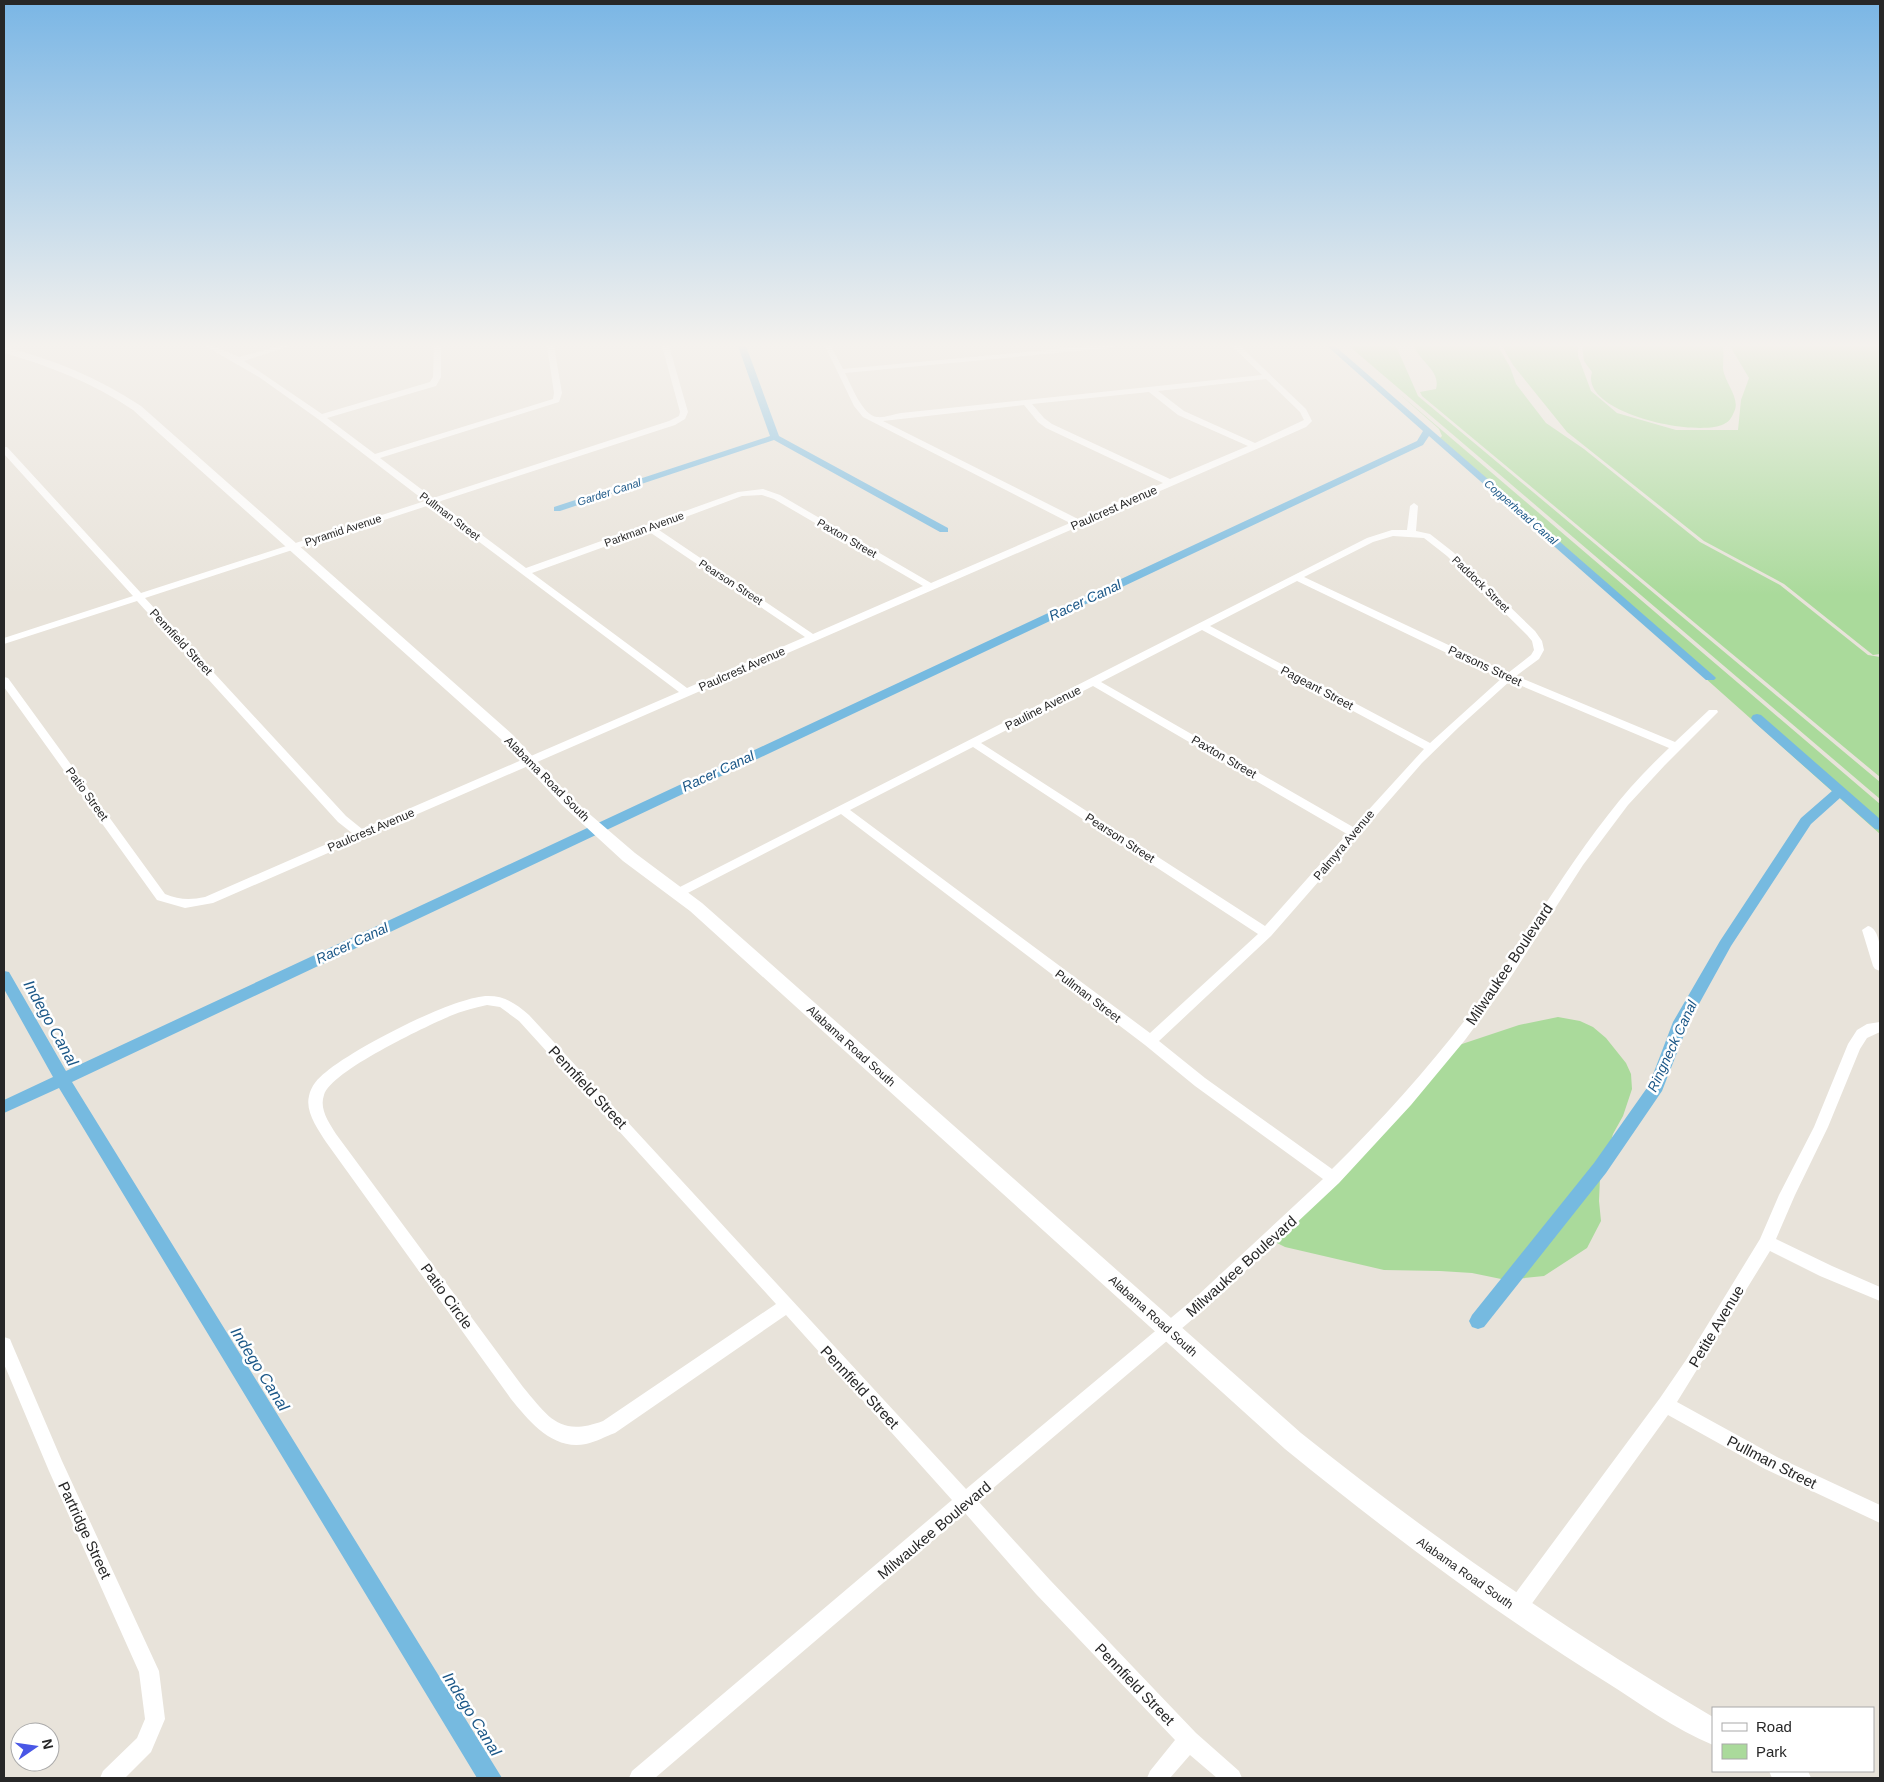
<svg xmlns="http://www.w3.org/2000/svg" width="1884" height="1782" viewBox="0 0 1884 1782" font-family="Helvetica,sans-serif">
<rect width="100%" height="100%" fill="#e8e3da"/>
<!-- green -->
<path fill="#aada9b" d="M 1349,346 L 1396,346 L 1418,396 L 1880,782 L 1880,799 Z
M 1414,346 L 1498,346 L 1510,367 L 1516,384 L 1546,423 L 1584,449 L 1700,542 L 1780,585 L 1868,655 L 1880,657 L 1880,777 L 1422,396 L 1420,392 L 1436,389 C 1441,371 1420,362 1414,346 Z
M 1502,346 L 1578,346 L 1578,356 L 1591,391 L 1617,413 L 1676,430 L 1738,430 L 1741,400 L 1749,378 L 1730,346 L 1880,346 L 1880,654 L 1873,655 L 1784,584 L 1704,541 L 1567,432 L 1513,365 Z
M 1582,346 L 1723,346 C 1724,353 1723,361 1723,369 C 1725,383 1741,399 1734,412 C 1732,417 1729,422 1724,424 C 1697,438 1579,413 1592,372 L 1584,361 Z
M 1396,391 L 1880,804 L 1880,834 L 1438,440 L 1442,436 L 1439,429 Z
M 1558,1017 L 1580,1021 L 1593,1027 L 1606,1038 L 1626,1063 L 1631,1074 L 1632,1089 L 1623,1116 L 1613,1134 L 1600,1178 L 1599,1201 L 1601,1221 L 1587,1248 L 1544,1276 L 1506,1280 L 1472,1273 L 1440,1271 L 1384,1270 L 1285,1247 L 1271,1240 L 1456,1046 L 1519,1025 Z"/>
<g fill="none" stroke-linecap="round" stroke-linejoin="round">
<!-- canal -->
<path fill="#76bae0" fill-rule="evenodd" d="M 738,346 L 746,346 L 779,436 L 948,528 L 948,532 L 940,532 L 774,440 L 560,511 L 554,511 L 554,507 L 770,436 Z
M 1327,346 L 1335,346 L 1714,676 L 1716,678 L 1714,680 L 1706,680 L 1429,436 L 1423,445 L 72,1082 L 502,1778 L 477,1778 L 59,1088 L 4,1113 L 4,1100 L 53,1077 L 4,989 L 4,971 L 9,972 L 66,1071 L 1417,441 L 1423,431 Z
M 1757,714 L 1761,715 L 1880,819 L 1880,830 L 1875,829 L 1840,798 L 1811,824 L 1731,946 L 1689,1022 L 1662,1091 L 1606,1173 L 1484,1327 L 1478,1329 L 1472,1327 L 1469,1321 L 1472,1315 L 1594,1163 L 1649,1085 L 1673,1022 L 1720,941 L 1801,818 L 1832,791 L 1753,721 L 1751,718 L 1753,715 Z"/>
<!-- street -->
<path fill="#fff" fill-rule="evenodd" d="M 205,346 L 214,346 L 239,357 L 280,346 L 290,346 L 244,361 L 322,414 L 430,382 L 433,377 L 434,346 L 441,346 L 441,377 L 436,386 L 327,418 L 375,454 L 553,399 L 554,393 L 547,346 L 554,346 L 562,393 L 559,402 L 380,458 L 433,498 L 669,421 L 679,416 L 680,412 L 662,346 L 669,346 L 688,412 L 685,419 L 675,425 L 438,502 L 526,568 L 738,492 L 763,489 L 780,495 L 931,583 L 1070,523 L 863,417 L 854,406 L 825,346 L 831,346 L 843,369 L 1090,346 L 1114,346 L 1110,348 L 845,373 C 851,385 863,416 877,417 C 884,418 894,414 901,413 L 1262,375 L 1232,346 L 1240,346 L 1306,409 L 1312,421 L 1306,427 L 1259,448 L 213,903 L 185,908 L 157,900 L 4,687 L 4,677 L 8,678 L 165,894 C 179,900 191,900 205,897 L 352,833 L 338,822 L 137,601 L 4,644 L 4,638 L 133,596 L 4,454 L 4,447 L 7,447 L 141,593 L 425,501 L 318,419 L 259,377 ZM 1266,379 L 1300,412 L 1304,420 L 1255,443 L 1184,411 L 1158,391 ZM 1149,392 L 1178,415 L 1248,446 L 1170,479 L 1052,424 L 1044,418 L 1032,404 ZM 1024,405 L 1038,422 L 1046,428 L 1163,483 L 1078,519 L 883,421 ZM 762,495 L 774,499 L 923,586 L 813,634 L 656,528 L 742,496 ZM 430,505 L 679,692 L 362,829 L 346,816 L 145,598 ZM 648,531 L 805,637 L 687,688 L 532,573 Z
M 1414,503 L 1418,506 L 1416,531 L 1430,534 L 1453,552 L 1535,631 L 1542,641 L 1544,650 L 1539,659 L 1516,676 L 1675,742 L 1709,710 L 1717,710 L 1718,712 L 1665,765 L 1628,805 L 1583,865 L 1507,983 L 1465,1040 L 1411,1105 L 1339,1183 L 1207,1307 L 978,1501 L 1050,1580 L 1196,1733 L 1239,1771 L 1242,1778 L 1217,1778 L 1190,1755 L 1170,1778 L 1147,1778 L 1150,1771 L 1175,1740 L 1036,1594 L 965,1513 L 655,1778 L 629,1778 L 632,1771 L 952,1500 L 786,1315 L 615,1433 C 606,1436 596,1442 586,1444 C 553,1451 529,1421 511,1399 L 326,1142 C 318,1129 305,1112 309,1096 C 311,1086 318,1078 326,1072 C 353,1049 454,996 488,996 C 506,996 516,1004 529,1015 L 966,1489 L 1196,1297 L 1323,1179 L 1195,1086 L 1145,1045 L 841,814 L 682,896 L 674,896 L 672,893 L 674,890 L 1367,538 L 1392,530 L 1407,530 L 1410,506 ZM 1393,536 L 1424,538 L 1447,556 L 1527,635 L 1532,641 L 1534,650 L 1531,655 L 1508,673 L 1304,577 L 1373,542 ZM 1297,581 L 1478,668 L 1502,678 L 1430,743 L 1210,626 ZM 1202,630 L 1424,749 L 1353,827 L 1101,682 ZM 1510,681 L 1669,748 C 1647,769 1626,791 1608,815 C 1567,867 1534,924 1497,977 C 1448,1046 1392,1110 1332,1169 L 1205,1078 L 1159,1041 L 1271,936 L 1422,763 L 1459,727 ZM 1093,686 L 1347,834 L 1265,926 L 981,743 ZM 973,747 L 1258,934 L 1150,1033 L 850,810 ZM 487,1005 L 500,1007 L 519,1021 L 776,1304 L 603,1421 C 560,1437 549,1418 523,1387 L 336,1134 C 329,1123 319,1109 324,1095 C 331,1071 425,1027 450,1016 C 462,1011 474,1008 487,1005 Z
M 1868,926 C 1882,929 1881,959 1880,971 L 1875,969 L 1873,966 L 1862,930 Z
M 1880,1022 L 1880,1032 L 1867,1038 L 1860,1049 L 1828,1127 L 1795,1195 L 1776,1239 L 1832,1266 L 1880,1287 L 1880,1301 L 1820,1276 L 1770,1251 L 1677,1402 L 1777,1457 L 1880,1505 L 1880,1523 L 1765,1469 L 1668,1415 L 1523,1616 L 1516,1619 L 1509,1616 L 1506,1609 L 1509,1602 L 1660,1398 L 1686,1360 L 1760,1239 L 1779,1195 L 1814,1127 L 1848,1044 L 1857,1030 L 1867,1024 Z
M 4,1337 L 10,1339 L 12,1344 L 62,1461 L 159,1671 L 165,1719 L 151,1752 L 125,1778 L 100,1778 L 103,1771 L 137,1738 L 145,1719 L 139,1672 L 49,1471 L 4,1364 Z"/>
<!-- secondary -->
<path fill="#fff" fill-rule="evenodd" d="M 4,347 C 53,359 99,378 141,406 L 513,735 L 572,799 L 635,853 L 702,903 L 1301,1433 C 1432,1538 1569,1632 1713,1717 L 1713,1745 C 1676,1730 1639,1703 1606,1682 C 1493,1612 1387,1532 1285,1449 L 690,911 L 623,861 L 562,805 L 503,741 L 133,410 C 93,383 50,366 4,353 Z
M 1769,1771 L 1808,1771 L 1811,1778 L 1772,1778 Z"/>
</g>
<!-- sky -->
<linearGradient id="sky" x2="0" y2="1"><stop stop-color="#7ab6e5"/><stop offset="0.58" stop-color="#f5f2ee"/><stop offset="1" stop-color="#f5f2ee" stop-opacity="0"/></linearGradient>
<rect width="1884" height="595" fill="url(#sky)"/>
<g text-anchor="middle" dominant-baseline="central" stroke-width="5" stroke-linejoin="round" paint-order="stroke">
<!-- far-water labels -->
<g font-size="11" font-style="italic" fill="#1b5787" stroke="#fff">
<text transform="translate(609 492) rotate(-18)">Garder Canal</text>
<text transform="translate(1521 512) rotate(41)">Copperhead Canal</text>
</g>
<!-- far-street labels -->
<g font-size="11" fill="#272727" stroke="#fff">
<text transform="translate(450 516) rotate(37)">Pullman Street</text>
<text transform="translate(644 529) rotate(-20)">Parkman Avenue</text>
<text transform="translate(343 530) rotate(-18)">Pyramid Avenue</text>
<text transform="translate(847 538) rotate(30)">Paxton Street</text>
<text transform="translate(731 582) rotate(33)">Pearson Street</text>
<text transform="translate(1481 584) rotate(44)">Paddock Street</text>
</g>
<!-- street labels -->
<g font-size="12" fill="#272727" stroke="#fff">
<text transform="translate(1114 508) rotate(-24)">Paulcrest Avenue</text>
<text transform="translate(181 642) rotate(47)">Pennfield Street</text>
<text transform="translate(1485 666) rotate(25)">Parsons Street</text>
<text transform="translate(742 669) rotate(-24)">Paulcrest Avenue</text>
<text transform="translate(1317 688) rotate(28)">Pageant Street</text>
<text transform="translate(1043 708) rotate(-27)">Pauline Avenue</text>
<text transform="translate(1224 757) rotate(30)">Paxton Street</text>
<text transform="translate(547 779) rotate(45)">Alabama Road South</text>
<text transform="translate(87 794) rotate(54)">Patio Street</text>
<text transform="translate(371 830) rotate(-23)">Paulcrest Avenue</text>
<text transform="translate(1120 838) rotate(33)">Pearson Street</text>
<text transform="translate(1344 845) rotate(-50)">Palmyra Avenue</text>
<text transform="translate(1088 996) rotate(37)">Pullman Street</text>
<text transform="translate(851 1046) rotate(42)">Alabama Road South</text>
<text transform="translate(1153 1316) rotate(42)">Alabama Road South</text>
<text transform="translate(1465 1573) rotate(35)">Alabama Road South</text>
</g>
<!-- water labels -->
<g font-size="14" font-style="italic" fill="#1b5787" stroke="#fff">
<text transform="translate(1085 600) rotate(-25)">Racer Canal</text>
<text transform="translate(718 771) rotate(-25)">Racer Canal</text>
<text transform="translate(352 943) rotate(-25)">Racer Canal</text>
<text transform="translate(1672 1046) rotate(-65)">Ringneck Canal</text>
</g>
<!-- near-street labels -->
<g font-size="15" fill="#272727" stroke="#fff">
<text transform="translate(1509 964) rotate(-56)">Milwaukee Boulevard</text>
<text transform="translate(588 1087) rotate(47)">Pennfield Street</text>
<text transform="translate(1241 1266) rotate(-42)">Milwaukee Boulevard</text>
<text transform="translate(447 1296) rotate(54)">Patio Circle</text>
<text transform="translate(1716 1326) rotate(-59)">Petite Avenue</text>
<text transform="translate(860 1387) rotate(47)">Pennfield Street</text>
<text transform="translate(1772 1462) rotate(27)">Pullman Street</text>
<text transform="translate(85 1530) rotate(65)">Partridge Street</text>
<text transform="translate(934 1530) rotate(-40)">Milwaukee Boulevard</text>
<text transform="translate(1135 1684) rotate(46)">Pennfield Street</text>
</g>
<!-- near-water labels -->
<g font-size="16" font-style="italic" fill="#1b5787" stroke="#fff">
<text transform="translate(51 1023) rotate(61)">Indego Canal</text>
<text transform="translate(260 1369) rotate(58)">Indego Canal</text>
<text transform="translate(472 1714) rotate(58)">Indego Canal</text>
</g>
</g>
<!-- border -->
<rect width="1884" height="1782" fill="none" stroke="#272727" stroke-width="10"/>
<!-- legend -->
<rect x="1712" y="1707" width="162" height="65" fill="#ffffff" stroke="#a9a9a9"/>
<rect x="1722" y="1723" width="25" height="8" fill="#ffffff" stroke="#a9a9a9"/>
<text x="1756" y="1732" font-size="15" fill="#272727">Road</text>
<rect x="1722" y="1744" width="25" height="15" fill="#aada9b" stroke="#a9a9a9"/>
<text x="1756" y="1757" font-size="15" fill="#272727">Park</text>
<!-- north arrow -->
<g transform="translate(35 1747) rotate(77)"><circle r="24" fill="#ffffff" stroke="#a9a9a9"/>
<path d="M0-4L9 19L0 12L-9 19Z" fill="#4957e6"/>
<text y="-8" font-size="14" font-weight="bold" text-anchor="middle" fill="#272727">N</text>
</g>
</svg>
